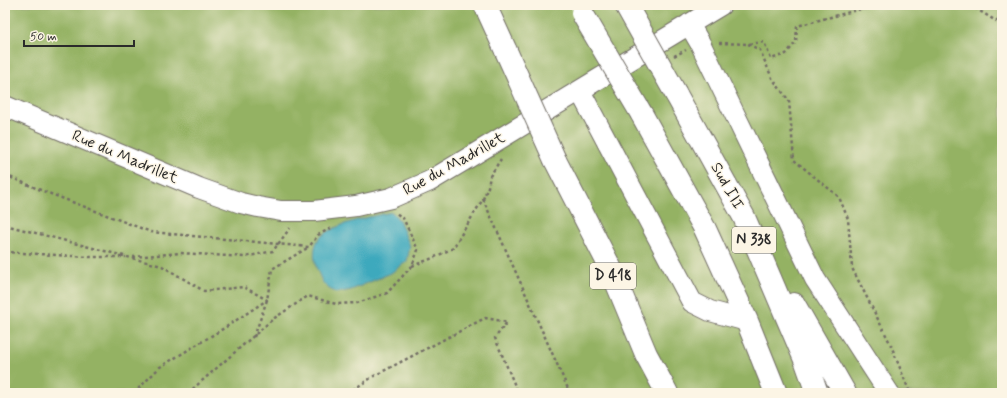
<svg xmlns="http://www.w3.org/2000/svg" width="1007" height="398" viewBox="0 0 1007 398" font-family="Mynerve,sans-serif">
<rect width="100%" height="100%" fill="#fcf5e5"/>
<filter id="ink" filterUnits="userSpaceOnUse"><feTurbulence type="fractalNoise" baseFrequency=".025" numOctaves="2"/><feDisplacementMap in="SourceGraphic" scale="8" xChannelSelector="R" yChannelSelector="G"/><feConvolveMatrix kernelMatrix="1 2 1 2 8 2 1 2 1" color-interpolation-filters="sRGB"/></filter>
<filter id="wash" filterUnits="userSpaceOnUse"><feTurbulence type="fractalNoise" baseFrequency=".012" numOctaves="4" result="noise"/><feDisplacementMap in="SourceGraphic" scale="16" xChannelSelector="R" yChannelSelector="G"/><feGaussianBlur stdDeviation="0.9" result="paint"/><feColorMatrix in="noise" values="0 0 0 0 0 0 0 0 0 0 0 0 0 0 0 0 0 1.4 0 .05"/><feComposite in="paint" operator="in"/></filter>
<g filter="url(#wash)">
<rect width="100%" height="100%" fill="#f8e9d3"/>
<!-- forest -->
<path fill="#94b264" stroke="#606e48" d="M 5,5 L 1002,5 L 1002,393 L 5,393 Z"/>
<!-- water -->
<path fill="#3da9bd" stroke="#346a74" d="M 392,212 L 399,220 L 410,246 L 407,261 L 391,273 L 351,290 L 336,293 C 321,284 323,283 316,267 C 314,260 313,247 318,240 C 330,224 373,216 392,212 Z"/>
</g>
<g filter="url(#ink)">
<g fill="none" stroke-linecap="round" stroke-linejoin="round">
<!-- minor casing -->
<g stroke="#736e66" stroke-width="22">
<path id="minor" d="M 689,24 L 700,43 L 815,279 L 889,393
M 580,91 L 692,302 L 710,311 L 747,321
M 5,106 L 199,188 L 241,203 L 258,207 L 281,211 L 314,211 L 356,206 L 391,198 L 430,181 L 721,5"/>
</g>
<!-- highway casing -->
<g stroke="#736e66" stroke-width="24">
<path id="highway" d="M 485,5 L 506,51
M 676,94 L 744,217 L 806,362 L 817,393
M 641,113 L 705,229 L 747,321 L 776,393
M 555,160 L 610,267 L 646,354 L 667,393
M 794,304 L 845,393"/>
</g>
<!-- path -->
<path stroke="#736e66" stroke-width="2.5" stroke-dasharray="3 3" stroke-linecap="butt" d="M 970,5 L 996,21 L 1002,16
M 719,43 L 748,44 L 764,42 L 771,59 L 786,54 L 796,42 L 797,26 L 876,5
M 748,44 L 760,50 L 772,78 L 789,101 L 794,160 L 839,197 L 848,219 L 852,268 L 890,343 L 910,393
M 674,56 L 686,50
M 5,175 L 43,191 L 151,232 L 309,247 L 318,235 L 333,227
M 483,199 L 570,393
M 5,225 L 162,266 L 204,291 L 244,287 L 267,300 L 226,327 L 160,367 L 134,393
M 5,252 L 89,257 L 126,257
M 133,257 L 180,253 L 245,257 L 273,251 L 290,228
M 412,266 L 433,258 L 453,248 L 483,199 L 488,187 L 490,176 L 501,159
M 254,337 L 267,300 L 272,269 L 309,247
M 188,393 L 273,319 L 308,296 L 336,304 L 357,303 L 387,293 L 412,266 L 418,250 L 403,218 L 396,213
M 348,393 L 374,376 L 485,318 L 507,322 L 495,338 L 518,393"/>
<!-- minor -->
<use href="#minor" stroke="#fff" stroke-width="20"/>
<!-- highway -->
<use href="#highway" stroke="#fff" stroke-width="22"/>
<!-- highway-bridge casing -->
<g stroke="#736e66" stroke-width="24" stroke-linecap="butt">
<path id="highway-bridge" d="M 626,5 L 676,94
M 582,13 L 641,113
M 506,51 L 555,160"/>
</g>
<!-- highway-bridge -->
<use href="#highway-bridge" stroke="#fff" stroke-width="22"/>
</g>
</g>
<g text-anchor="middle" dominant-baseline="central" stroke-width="3" stroke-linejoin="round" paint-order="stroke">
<!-- shield labels -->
<g fill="#fcf5e5" stroke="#6a6863" stroke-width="1">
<rect x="732" y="227" width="44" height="26" rx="3"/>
<rect x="590" y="263" width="46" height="26" rx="3"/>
</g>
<g font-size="15" font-weight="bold" fill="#2b2b2b">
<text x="754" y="240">N 338</text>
<text x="613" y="276">D 418</text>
</g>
<!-- street labels -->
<g font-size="16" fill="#2b2b2b" stroke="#fcf5e5">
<text transform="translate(125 157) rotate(23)">Rue du Madrillet</text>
<text transform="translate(454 164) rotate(-29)">Rue du Madrillet</text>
<text transform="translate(727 186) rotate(61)">Sud III</text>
</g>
</g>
<!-- margin -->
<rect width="1007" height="398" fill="none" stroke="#fcf5e5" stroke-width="20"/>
<!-- scale -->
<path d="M24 40v6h110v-6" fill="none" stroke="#2b2b2b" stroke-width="2"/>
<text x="30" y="40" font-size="12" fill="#2b2b2b" stroke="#fcf5e5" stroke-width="3" paint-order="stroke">50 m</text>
</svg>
